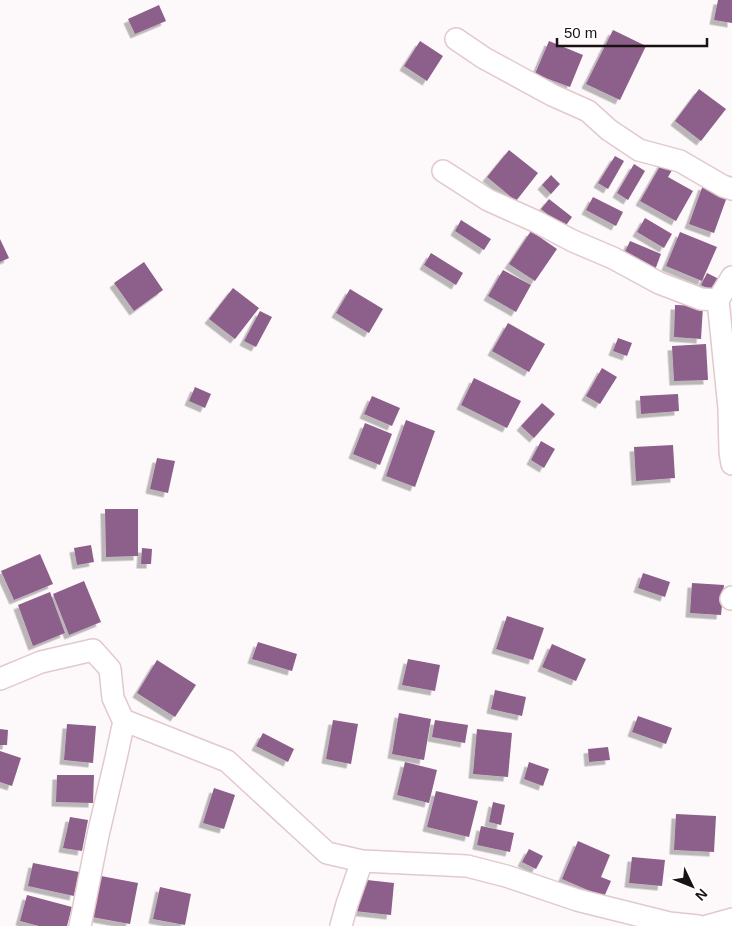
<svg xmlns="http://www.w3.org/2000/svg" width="732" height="926" viewBox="0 0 732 926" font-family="Helvetica,sans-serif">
<defs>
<filter id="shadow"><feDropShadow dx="-4.5" dy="4.5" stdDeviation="0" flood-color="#0004"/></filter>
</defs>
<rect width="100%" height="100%" fill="#fdf8f9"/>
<!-- building -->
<path fill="#8d5e8b" filter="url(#shadow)" d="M 718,0 L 732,0 L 732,23 L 714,20 Z
M 159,5 L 166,21 L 135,34 L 128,19 Z
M 613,30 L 646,46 L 620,100 L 586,84 Z
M 420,41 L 443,56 L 427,81 L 404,66 Z
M 549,41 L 583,55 L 570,87 L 535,74 Z
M 699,89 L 726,109 L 701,141 L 675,121 Z
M 509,150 L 538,173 L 516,201 L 487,177 Z
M 615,156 L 624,161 L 608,189 L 598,183 Z
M 663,161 L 674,167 L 668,177 L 693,191 L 676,221 L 640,201 Z
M 634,164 L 645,171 L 628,200 L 617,193 Z
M 551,175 L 560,184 L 551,194 L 542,185 Z
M 703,185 L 728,194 L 714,233 L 689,224 Z
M 593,197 L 623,212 L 616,226 L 586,210 Z
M 549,199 L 572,217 L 564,228 L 541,209 Z
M 645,218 L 672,234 L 664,248 L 637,232 Z
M 461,220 L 491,239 L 484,250 L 455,231 Z
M 531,231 L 557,249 L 535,281 L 509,264 Z
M 680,232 L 717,247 L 702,281 L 666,266 Z
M 0,239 L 9,258 L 0,262 Z
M 630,241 L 661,254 L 655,270 L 623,256 Z
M 431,253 L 463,273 L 456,285 L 424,265 Z
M 144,262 L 163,290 L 134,311 L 114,283 Z
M 503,270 L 531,285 L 516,312 L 488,296 Z
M 707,273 L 719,279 L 713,291 L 701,285 Z
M 233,288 L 259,308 L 235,339 L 209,319 Z
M 350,289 L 383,309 L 369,333 L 336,313 Z
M 675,305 L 703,306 L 701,339 L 674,337 Z
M 260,311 L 272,317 L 256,347 L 244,341 Z
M 508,323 L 545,344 L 529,372 L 492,351 Z
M 618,338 L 632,343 L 627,356 L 613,351 Z
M 706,344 L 708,380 L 674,381 L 672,346 Z
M 602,368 L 617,377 L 600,404 L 586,396 Z
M 474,378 L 521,401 L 507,428 L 461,405 Z
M 195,387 L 211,394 L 205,408 L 189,401 Z
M 678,394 L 679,411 L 641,414 L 640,396 Z
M 372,396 L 400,408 L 392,426 L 364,414 Z
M 542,403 L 555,414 L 534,438 L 521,426 Z
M 406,420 L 435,431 L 415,487 L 386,476 Z
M 365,423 L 392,434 L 380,465 L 353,454 Z
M 541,441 L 555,449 L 544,468 L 531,460 Z
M 673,445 L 675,478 L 636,481 L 634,447 Z
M 157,458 L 175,461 L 168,493 L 150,489 Z
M 105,509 L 138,509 L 138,556 L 106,557 Z
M 91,545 L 94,562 L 77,565 L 74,548 Z
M 142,548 L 152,549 L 151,564 L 141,564 Z
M 40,554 L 53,584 L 14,600 L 1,571 Z
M 643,573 L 670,582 L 665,597 L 638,588 Z
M 84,581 L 101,622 L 69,635 L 53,594 Z
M 692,583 L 724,585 L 721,615 L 690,613 Z
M 50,592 L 65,633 L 33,646 L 18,605 Z
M 507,616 L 544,628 L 533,660 L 496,649 Z
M 258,642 L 297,654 L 292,671 L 252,659 Z
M 552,644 L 586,659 L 576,681 L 542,667 Z
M 408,659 L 440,665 L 435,691 L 402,685 Z
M 157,660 L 196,685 L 175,717 L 137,693 Z
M 495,690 L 526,697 L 522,716 L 491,709 Z
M 399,713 L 431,719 L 424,760 L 392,754 Z
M 638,716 L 672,728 L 666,744 L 632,732 Z
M 333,720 L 358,724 L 351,764 L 326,759 Z
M 435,720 L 468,725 L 465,743 L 432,737 Z
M 67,724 L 96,726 L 93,763 L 64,760 Z
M 0,729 L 8,730 L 7,745 L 0,745 Z
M 477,729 L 512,733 L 508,777 L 473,774 Z
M 263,733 L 294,749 L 288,762 L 256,746 Z
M 608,747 L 610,760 L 589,762 L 588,749 Z
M 0,751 L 21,758 L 12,786 L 0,782 Z
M 405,762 L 437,770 L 429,803 L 397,795 Z
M 529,762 L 549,769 L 543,786 L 524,779 Z
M 57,775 L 94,775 L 93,803 L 56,802 Z
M 214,788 L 235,795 L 224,829 L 203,823 Z
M 436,791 L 478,801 L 469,837 L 427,827 Z
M 493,802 L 505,805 L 501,825 L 489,822 Z
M 676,814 L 716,816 L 714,852 L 674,850 Z
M 70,817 L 88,820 L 82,851 L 63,848 Z
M 481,826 L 514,833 L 510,852 L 477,845 Z
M 578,841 L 610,855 L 601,877 L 611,881 L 604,897 L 562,879 Z
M 529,849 L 543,856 L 536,869 L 522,862 Z
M 632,857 L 665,860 L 662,886 L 629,883 Z
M 33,863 L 79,872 L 74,896 L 28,886 Z
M 101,876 L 138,883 L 130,924 L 92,917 Z
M 358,879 L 394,883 L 391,915 L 354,911 Z
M 160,887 L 191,894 L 185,925 L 153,919 Z
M 27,895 L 72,907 L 67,926 L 39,926 L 20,921 Z"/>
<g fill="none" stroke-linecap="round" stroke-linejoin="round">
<!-- street casing -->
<g stroke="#e1c9cf" stroke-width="24">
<path id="street" d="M 456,39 L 484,58 L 552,95 L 588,111 L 609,130 L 639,150 L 680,161 L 723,186 L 732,189
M 443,171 L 488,200 L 535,221 L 573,241 L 613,258 L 659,283 L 701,299 L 718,300 L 732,277
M 718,300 L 729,408 L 730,452 L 732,464
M 731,599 L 732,597
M 0,679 L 41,662 L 93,650 L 110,669 L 113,698 L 123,720 L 227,761 L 327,853 L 362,861 L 467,866 L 506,876 L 577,900 L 669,923 L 698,926
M 80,926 L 98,835 L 116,758 L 124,721
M 341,926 L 347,904 L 362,861
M 707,926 L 732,919"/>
</g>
<!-- street -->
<use href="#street" stroke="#fff" stroke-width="21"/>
</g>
<!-- north arrow -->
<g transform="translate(692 886) rotate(133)" stroke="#ffffff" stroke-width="4" paint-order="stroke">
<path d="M0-4L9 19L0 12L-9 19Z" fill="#1a1113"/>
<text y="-8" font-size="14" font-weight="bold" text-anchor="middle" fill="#1a1113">N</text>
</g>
<!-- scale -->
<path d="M557 38v8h150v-8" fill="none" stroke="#1a1113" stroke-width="2.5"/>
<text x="564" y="38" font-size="15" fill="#1a1113" stroke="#ffffff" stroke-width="4" paint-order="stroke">50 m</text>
</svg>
